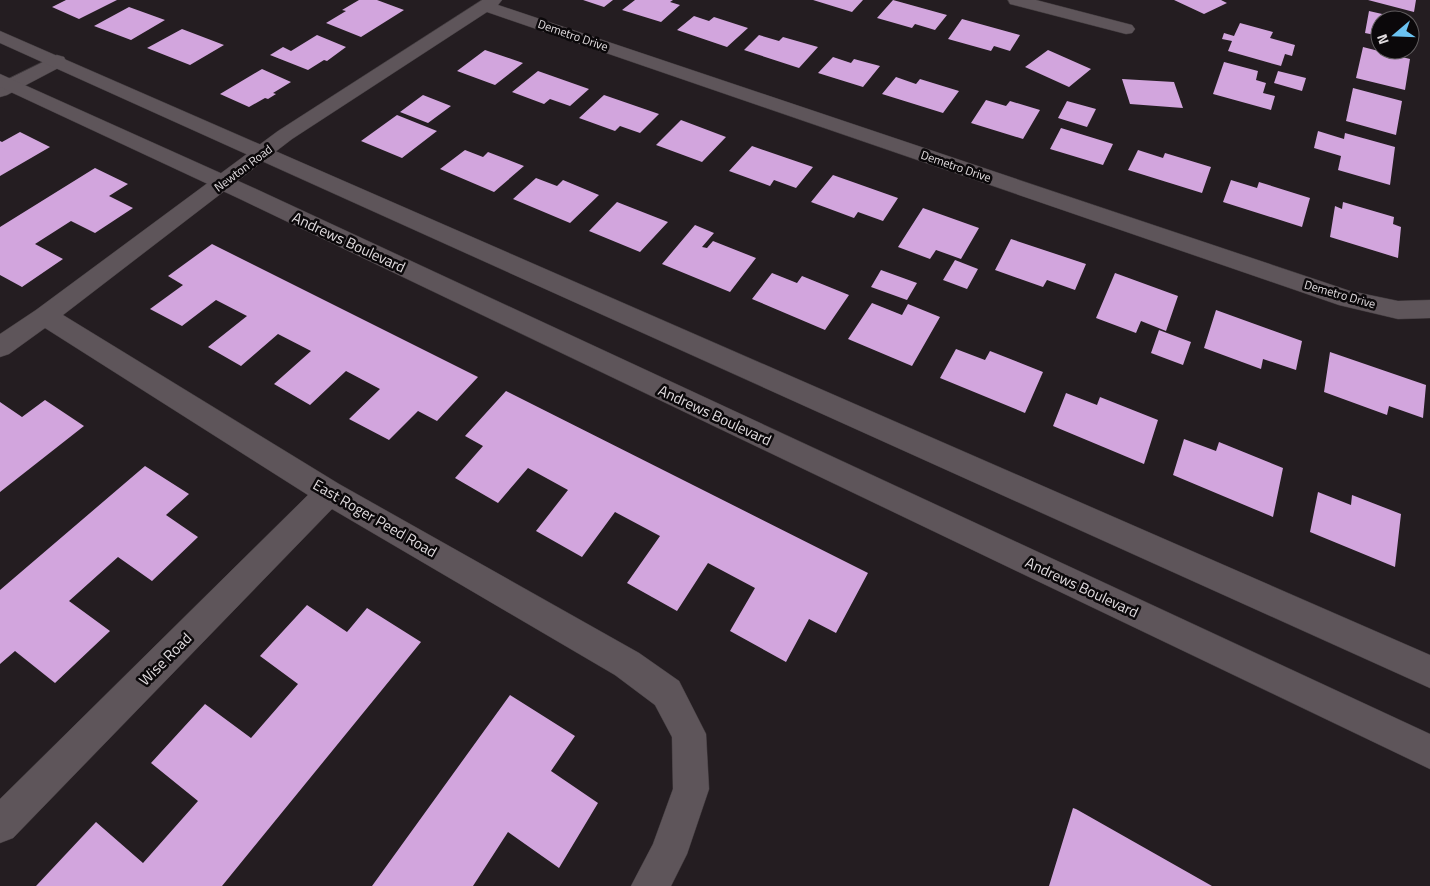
<svg xmlns="http://www.w3.org/2000/svg" width="1430" height="886" viewBox="0 0 1430 886" font-family="'Titillium Web',sans-serif">
<rect width="100%" height="100%" fill="#241d21"/>
<!-- building -->
<path fill="#d2a5dd" d="M 66,0 L 117,0 L 79,19 L 52,7 Z
M 359,0 L 377,0 L 404,10 L 361,37 L 326,23 L 346,11 L 342,10 Z
M 583,0 L 613,0 L 604,7 Z
M 635,0 L 673,0 L 670,2 L 680,5 L 661,22 L 622,10 Z
M 813,0 L 863,0 L 852,12 Z
M 893,0 L 947,15 L 935,30 L 915,24 L 912,28 L 877,18 Z
M 1174,0 L 1221,0 L 1227,3 L 1204,14 Z
M 1368,0 L 1416,0 L 1414,12 Z
M 129,7 L 165,20 L 131,40 L 94,26 Z
M 1369,11 L 1404,19 L 1404,20 L 1380,20 L 1380,36 L 1365,33 Z
M 694,16 L 709,21 L 714,17 L 748,28 L 727,47 L 677,30 Z
M 962,19 L 1020,35 L 1010,51 L 994,46 L 991,51 L 948,39 Z
M 1410,21 L 1415,22 L 1412,44 L 1410,44 Z
M 1240,23 L 1273,32 L 1270,38 L 1295,45 L 1292,56 L 1285,54 L 1281,66 L 1228,51 L 1232,41 L 1222,39 L 1224,33 L 1234,36 Z
M 182,29 L 224,45 L 190,65 L 147,48 Z
M 317,35 L 346,47 L 327,61 L 324,60 L 308,70 L 270,55 L 283,47 L 291,51 Z
M 759,35 L 779,41 L 783,37 L 818,47 L 799,68 L 744,50 Z
M 1363,47 L 1410,59 L 1405,90 L 1356,78 Z
M 485,50 L 523,63 L 495,85 L 457,71 Z
M 1048,50 L 1091,69 L 1069,87 L 1025,67 Z
M 833,57 L 851,63 L 854,59 L 880,66 L 863,87 L 818,73 Z
M 1224,62 L 1258,71 L 1256,80 L 1266,83 L 1263,93 L 1275,96 L 1271,110 L 1213,94 Z
M 262,69 L 291,82 L 273,93 L 276,94 L 268,99 L 265,98 L 249,107 L 220,94 Z
M 538,71 L 589,89 L 570,106 L 550,99 L 544,104 L 512,92 Z
M 1278,71 L 1306,78 L 1302,91 L 1274,83 Z
M 896,77 L 916,84 L 920,79 L 959,91 L 943,113 L 882,94 Z
M 1122,79 L 1174,82 L 1183,108 L 1130,104 Z
M 1353,88 L 1402,101 L 1396,135 L 1346,121 Z
M 423,95 L 451,106 L 428,123 L 400,112 Z
M 604,95 L 659,114 L 640,133 L 620,126 L 615,131 L 579,118 Z
M 986,100 L 1006,106 L 1010,101 L 1040,110 L 1023,139 L 971,123 Z
M 1067,101 L 1096,109 L 1087,127 L 1058,118 Z
M 397,115 L 437,131 L 402,158 L 361,141 Z
M 681,120 L 726,137 L 702,162 L 656,145 Z
M 1061,128 L 1113,144 L 1103,165 L 1050,149 Z
M 1318,131 L 1344,139 L 1345,133 L 1395,147 L 1390,185 L 1338,170 L 1341,156 L 1314,148 Z
M 20,132 L 50,147 L 0,176 L 0,141 L 2,142 Z
M 752,146 L 813,167 L 796,188 L 774,180 L 770,186 L 729,171 Z
M 465,150 L 483,157 L 488,152 L 524,166 L 494,192 L 440,169 Z
M 1138,150 L 1163,158 L 1165,153 L 1211,167 L 1202,193 L 1128,170 Z
M 95,168 L 128,184 L 109,196 L 133,208 L 95,233 L 71,221 L 35,244 L 63,259 L 22,287 L 0,275 L 0,227 Z
M 833,175 L 898,198 L 883,221 L 858,212 L 854,218 L 811,202 Z
M 536,178 L 557,186 L 563,180 L 599,195 L 570,223 L 513,199 Z
M 1231,180 L 1257,188 L 1259,182 L 1310,198 L 1302,227 L 1223,202 Z
M 617,202 L 668,222 L 640,252 L 589,231 Z
M 1343,202 L 1394,217 L 1393,224 L 1401,227 L 1398,258 L 1330,237 L 1335,206 L 1342,209 Z
M 923,208 L 979,228 L 961,259 L 936,250 L 930,259 L 898,247 Z
M 695,225 L 714,233 L 702,247 L 707,248 L 713,241 L 756,258 L 730,292 L 662,264 Z
M 1011,239 L 1086,264 L 1075,290 L 1047,280 L 1043,287 L 995,270 Z
M 212,244 L 478,377 L 437,421 L 418,411 L 389,440 L 349,419 L 380,389 L 346,371 L 310,405 L 274,384 L 311,351 L 278,334 L 241,366 L 208,347 L 247,316 L 216,300 L 182,326 L 150,309 L 183,285 L 168,276 Z
M 955,260 L 978,269 L 967,289 L 943,280 Z
M 881,270 L 917,283 L 907,300 L 871,287 Z
M 772,273 L 797,283 L 802,276 L 849,295 L 825,330 L 752,299 Z
M 1115,273 L 1178,296 L 1166,331 L 1141,321 L 1136,333 L 1096,318 Z
M 872,303 L 902,315 L 908,304 L 940,317 L 912,366 L 848,339 Z
M 1216,310 L 1302,341 L 1296,370 L 1263,359 L 1261,369 L 1204,348 Z
M 1159,330 L 1191,342 L 1183,365 L 1151,353 Z
M 956,349 L 985,360 L 990,351 L 1043,372 L 1025,413 L 940,378 Z
M 1330,352 L 1426,385 L 1423,418 L 1389,406 L 1387,415 L 1324,392 Z
M 506,391 L 868,573 L 836,633 L 809,619 L 786,662 L 730,631 L 755,588 L 708,563 L 677,611 L 627,583 L 660,536 L 615,512 L 582,557 L 536,531 L 568,490 L 528,468 L 498,503 L 455,478 L 483,446 L 465,436 Z
M 1066,393 L 1097,405 L 1100,397 L 1158,420 L 1144,464 L 1053,426 Z
M 45,400 L 84,426 L 0,492 L 0,402 L 22,417 Z
M 1184,439 L 1216,451 L 1219,442 L 1283,468 L 1273,517 L 1173,475 Z
M 145,466 L 189,494 L 166,515 L 198,537 L 152,581 L 118,557 L 69,601 L 110,631 L 55,683 L 15,651 L 0,664 L 0,590 Z
M 1318,492 L 1351,505 L 1352,495 L 1401,514 L 1395,567 L 1310,532 Z
M 307,605 L 347,632 L 367,608 L 421,642 L 222,886 L 36,886 L 96,822 L 143,863 L 198,801 L 151,763 L 205,704 L 251,738 L 298,684 L 260,656 Z
M 510,695 L 575,736 L 551,771 L 598,803 L 559,868 L 508,832 L 473,886 L 372,886 Z
M 1073,808 L 1076,809 L 1212,886 L 1049,886 Z"/>
<g fill="none" stroke-linecap="round" stroke-linejoin="round">
<!-- minor casing -->
<g stroke="#403a3d" stroke-width="1">
<path id="minor" d="M 482,0 L 502,0 L 498,5 L 1350,291 L 1398,301 L 1430,300 L 1430,318 L 1398,319 L 1339,305 L 487,12 L 292,139 L 63,315 L 339,484 L 639,653 L 679,681 L 706,734 L 709,789 L 687,854 L 671,886 L 631,886 L 653,844 L 673,789 L 672,737 L 655,705 L 615,675 L 332,509 L 13,838 L 0,843 L 0,799 L 308,495 L 45,328 L 9,354 L 0,357 L 0,334 L 36,310 L 278,131 Z
M 1008,0 L 1036,0 L 1132,25 L 1135,29 L 1132,33 L 1126,34 L 1010,4 Z
M 57,55 L 64,57 L 66,61 L 64,65 L 7,95 L 0,97 L 0,83 Z"/>
</g>
<!-- tertiary casing -->
<g stroke="#403a3d" stroke-width="1">
<path id="tertiary" d="M 0,31 L 1430,655 L 1430,688 L 0,43 Z
M 0,74 L 256,189 L 1430,734 L 1430,769 L 240,199 L 0,87 Z"/>
</g>
<!-- minor -->
<use href="#minor" fill="#5e555a" fill-rule="evenodd"/>
<!-- tertiary -->
<use href="#tertiary" fill="#5e555a" fill-rule="evenodd"/>
</g>
<g text-anchor="middle" dominant-baseline="central" stroke-width="5" stroke-linejoin="round" paint-order="stroke">
<!-- far-street labels -->
<g font-size="12" fill="#e1dcdf" stroke="#0b080a">
<text transform="translate(573 35) rotate(19)">Demetro Drive</text>
<text transform="translate(956 166) rotate(19)">Demetro Drive</text>
<text transform="translate(243 168) rotate(-37)">Newton Road</text>
<text transform="translate(1340 294) rotate(16)">Demetro Drive</text>
</g>
<!-- street labels -->
<g font-size="15" fill="#e1dcdf" stroke="#0b080a">
<text transform="translate(349 242) rotate(25)">Andrews Boulevard</text>
<text transform="translate(715 415) rotate(25)">Andrews Boulevard</text>
<text transform="translate(375 518) rotate(30)">East Roger Peed Road</text>
<text transform="translate(1082 587) rotate(25)">Andrews Boulevard</text>
<text transform="translate(165 659) rotate(-45)">Wise Road</text>
</g>
</g>
<!-- north arrow -->
<g transform="translate(1395 35) rotate(251)"><circle r="24" fill="#0b080a" stroke="#615d5f"/>
<path d="M0-4L9 19L0 12L-9 19Z" fill="#6bc3f2"/>
<text y="-8" font-size="14" font-weight="bold" text-anchor="middle" fill="#e1dcdf">N</text>
</g>
</svg>
